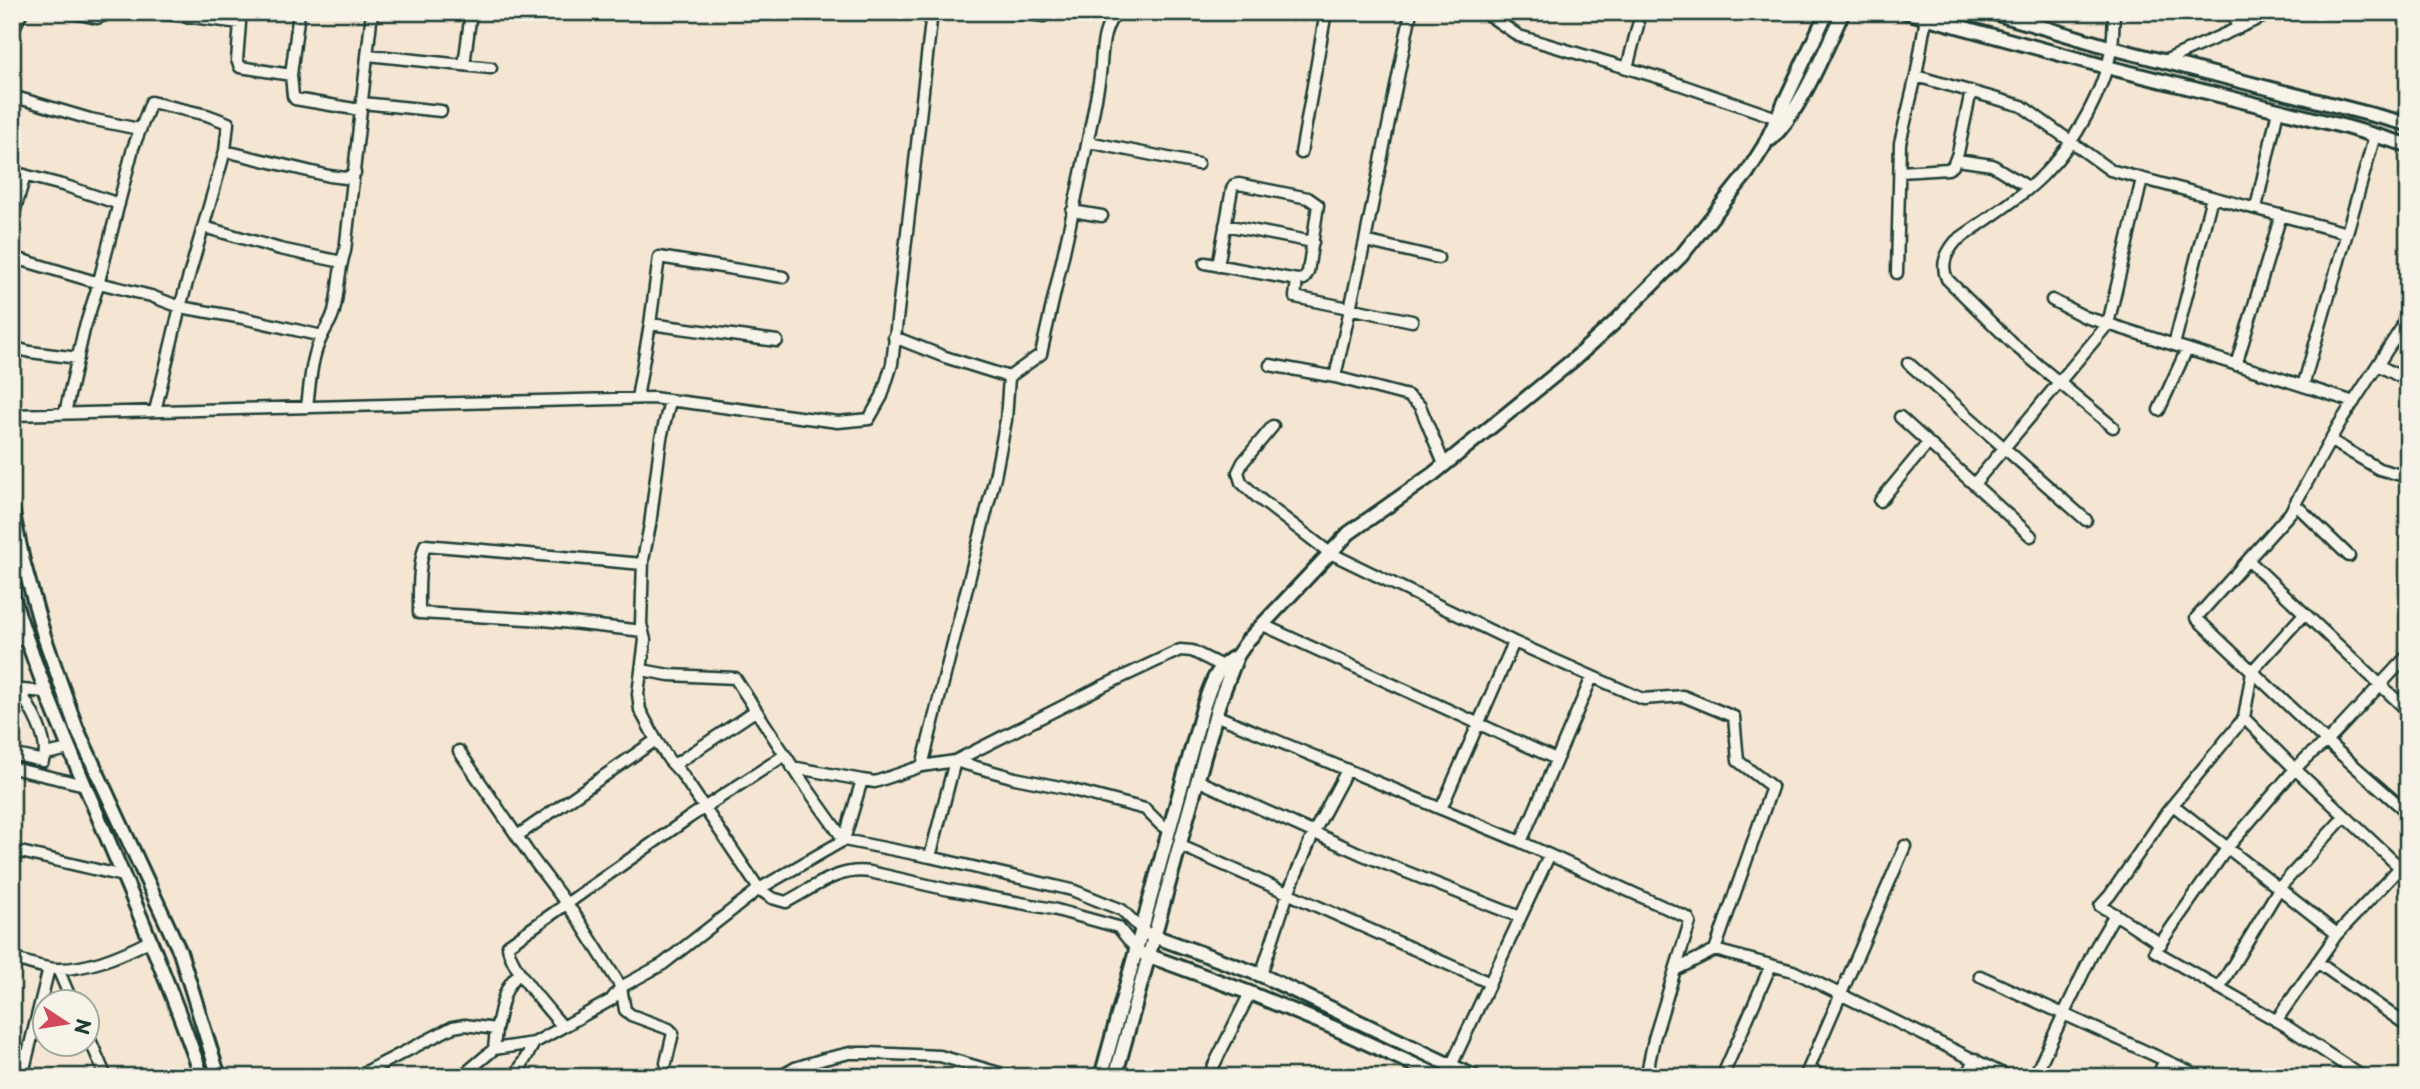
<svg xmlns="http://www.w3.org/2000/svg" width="2420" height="1089" viewBox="0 0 2420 1089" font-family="'Playpen Sans',sans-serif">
<rect width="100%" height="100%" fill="#f4e6d2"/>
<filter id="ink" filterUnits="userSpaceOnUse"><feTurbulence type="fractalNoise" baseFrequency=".0143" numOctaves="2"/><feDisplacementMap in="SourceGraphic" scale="14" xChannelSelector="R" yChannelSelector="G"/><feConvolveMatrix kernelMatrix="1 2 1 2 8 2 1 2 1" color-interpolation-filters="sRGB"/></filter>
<g filter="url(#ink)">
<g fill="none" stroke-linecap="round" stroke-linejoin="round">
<!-- minor casing -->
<g stroke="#1f3d34" stroke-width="15">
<path id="minor" d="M 70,12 L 97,18 L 113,12
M 152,12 L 240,23 L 237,60 L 240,67 L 291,75 L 293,96 L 295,99 L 360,110
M 1016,12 L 1044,16 L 1049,12
M 1484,12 L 1519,36 L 1664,79 L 1777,118
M 2396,12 L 2408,16
M 2236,29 L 2237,12
M 12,32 L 22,12
M 368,55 L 491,68
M 2164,61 L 2274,12
M 464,65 L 470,20 L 468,12
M 1627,68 L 1638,25
M 291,75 L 299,12
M 1916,76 L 2022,106 L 2110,170 L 2347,233
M 12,96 L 90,119 L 139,129
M 362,103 L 441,111
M 1088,142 L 1198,164
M 225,151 L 329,176 L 346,178 L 355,173
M 1301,153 L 1326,12
M 1957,160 L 1992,165 L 2028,187
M 12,172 L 66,186 L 119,204
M 1900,172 L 1948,169 L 1953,166 L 1958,153 L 1971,91
M 2256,208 L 2278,110
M 1072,211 L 1102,216
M 12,220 L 25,175
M 1225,225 L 1313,242
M 204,227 L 280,249 L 342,262
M 1365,241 L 1438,258
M 12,257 L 99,283 L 151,296 L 180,307 L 243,318 L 322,336
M 1205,263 L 1297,280 L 1295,297 L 1412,321
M 1218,266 L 1232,189 L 1234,185 L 1239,184 L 1308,198 L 1318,205 L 1308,272 L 1304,279 L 1297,280
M 1897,273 L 1900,143 L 1916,76 L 1926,18
M 2052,300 L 2085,317 L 2108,324 L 2142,179
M 2408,306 L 2402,327 L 2338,426 L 2290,513 L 2196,618 L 2327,742 L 2408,813
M 650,324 L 659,257 L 783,277
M 894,337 L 945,357 L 1009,377
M 2174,345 L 2212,197
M 12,347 L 30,352 L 78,358
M 1908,363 L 2086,520
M 1270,365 L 1335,377 L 1408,396 L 1420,406 L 1444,464
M 2236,365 L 2281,215
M 2378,365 L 2408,381
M 1009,377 L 1041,354 C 1061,264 1083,173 1099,82 C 1103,61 1099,27 1118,12
M 1335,377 L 1365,241 L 1411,12
M 2303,386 L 2375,135
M 637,398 L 650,324 L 777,341
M 670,401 L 661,438 L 650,525 L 643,560 L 641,624 L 645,640 L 638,694 L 640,710 L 656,740 L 669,760 L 681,773 L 759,889 L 772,898 L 786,902 C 813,888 838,867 870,872 L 945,889 L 1053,909 L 1118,927 L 1136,949
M 307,407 C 310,384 311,357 322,336 C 326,327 331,322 334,311 C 339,291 338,271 345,251 L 372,12
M 2159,410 L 2187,349
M 65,413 L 84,330 L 97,289 L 133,148 L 151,102 L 207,115 L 228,123 L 225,151 L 180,307 L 155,411
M 12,415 L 653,398 L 838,422 L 869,419 L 882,396 L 892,364 L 932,12
M 1900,417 L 2031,536
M 1273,426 L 1243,462 L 1238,472 L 1241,482 L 1257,497 L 1330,553 L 1514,642 L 1643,699 L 1683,696 L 1734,717 L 1738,761 L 1772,787 L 1715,950
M 2113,427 L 2013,344 L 1947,279 C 1940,264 1947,252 1956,241 C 1984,221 2024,196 2046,172 C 2075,143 2104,90 2111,50 C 2114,38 2113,25 2114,12
M 2330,440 L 2379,469 L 2408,477
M 1974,484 L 2108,324 L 2354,402
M 1880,501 L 1928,443
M 2295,504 L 2349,556
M 2248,560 L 2408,711
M 1263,625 L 1556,759
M 643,631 L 544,620 L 419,613 C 419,590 418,567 425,545 L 643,564
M 12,638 L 26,641
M 642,670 L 669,675 L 735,678 L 802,781 L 844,840
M 12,689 L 45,692
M 1215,715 L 1521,842 L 1688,918 L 1690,922 L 1675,970
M 2244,718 L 2295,769 L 2309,755 L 2327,742 L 2408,655
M 459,751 L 532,858 L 578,919 L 621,987 L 625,1010 L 631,1015 L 669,1029 L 673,1033 L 666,1063
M 12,754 L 43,761 C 51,742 30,707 19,690
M 46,754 L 69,749
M 674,765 L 755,711
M 922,766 L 995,477 L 1006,420 L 1009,377
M 792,767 L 862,780 L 844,840
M 12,768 L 85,785
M 862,780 L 875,782 L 922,766 L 955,761 L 1103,686 L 1180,650 L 1192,651 L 1222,666
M 1197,780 L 1361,854 L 1520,917
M 2173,805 L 2337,934
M 1441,809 L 1514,642
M 517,836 L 656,740
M 1521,842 L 1592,677
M 1179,845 L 1490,983
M 12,850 L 123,876
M 930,857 L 955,761 L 1015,778 L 1065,788 L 1145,809 L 1161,825 L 1169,830
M 2115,914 L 2100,906 L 2110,895 L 2167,812 L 2244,718 L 2252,671 L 2304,614
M 12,958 C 26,962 41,968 56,969 C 89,970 123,955 151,940
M 2317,962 L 2408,1026
M 58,969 L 72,1002
M 1261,975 L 1288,893 L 1314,832 L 1347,770
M 1980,976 L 2202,1077
M 2219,988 L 2280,887 L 2345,816
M 2276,1021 L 2337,934 L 2408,859
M 563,1027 C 549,1010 508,966 508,945 L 690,817 L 785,755
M 496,1029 C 502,1008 502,987 520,973
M 88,1035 L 106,1077
M 12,1053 L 26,1056
M 1451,1066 L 1549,856
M 1809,1069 L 1826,1077
M 22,1077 L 49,968
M 356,1077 L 453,1027 L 465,1025 L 496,1029 L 494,1049
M 461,1077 L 494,1049 L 534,1043 L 611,1000 L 621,987 L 663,964 L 759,889 L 844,840 L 930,857 L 1072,890 L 1122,910 L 1142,930
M 512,1077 L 519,1070 L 534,1043
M 779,1077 L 795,1068 L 824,1059 L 850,1053 L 867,1053 L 940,1056 L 1013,1077
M 1208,1077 L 1250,993
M 1646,1077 L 1654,1039 L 1675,970 L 1715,950 L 1793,971 L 2009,1077
M 1722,1077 L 1771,965
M 1805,1077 L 1905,846
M 1967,1077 L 1975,1059
M 2034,1077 L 2094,950 L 2115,914 L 2161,944
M 2157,1077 L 2165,1060
M 2363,1077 L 2286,1026 L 2155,951 L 2228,847 L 2295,769 L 2408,875"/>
</g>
<!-- tertiary casing -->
<g stroke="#1f3d34" stroke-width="18">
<path id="tertiary" d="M 1906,12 L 2107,67 L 2346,127 L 2408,145
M 1991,12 L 2112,48 L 2408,124
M 1771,139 C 1802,109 1824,52 1843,12
M 12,509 L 23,561 L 44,636 L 76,727 L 180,952 L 219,1077
M 12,593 C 32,661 59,724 86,788 C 127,884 168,979 202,1077
M 1148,934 L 1261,975 L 1475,1077
M 1144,954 L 1250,993 L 1332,1027 L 1441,1077
M 1101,1077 L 1203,708 C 1210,688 1215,666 1237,656
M 1115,1077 L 1219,703 L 1237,656 L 1248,640 L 1349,533 L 1433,474 L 1572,361 L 1614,323 L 1681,256 L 1747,173 L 1764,146 L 1827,12"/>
</g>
<!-- minor -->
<use href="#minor" stroke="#f7f3e8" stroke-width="10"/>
<!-- tertiary -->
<use href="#tertiary" stroke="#f7f3e8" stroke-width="12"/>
</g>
</g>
<!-- margin -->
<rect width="2420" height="1089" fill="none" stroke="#f7f3e8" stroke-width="42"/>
<rect x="21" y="21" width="2378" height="1047" fill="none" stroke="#1f3d34" stroke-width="2.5" filter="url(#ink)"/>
<!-- north arrow -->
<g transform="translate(66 1023) rotate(102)"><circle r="33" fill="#f7f3e8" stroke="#a1aaa0" stroke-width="2"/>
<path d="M0-5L12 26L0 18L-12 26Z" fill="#d1495b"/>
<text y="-10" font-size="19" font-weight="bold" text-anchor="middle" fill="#1f3d34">N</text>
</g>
</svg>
